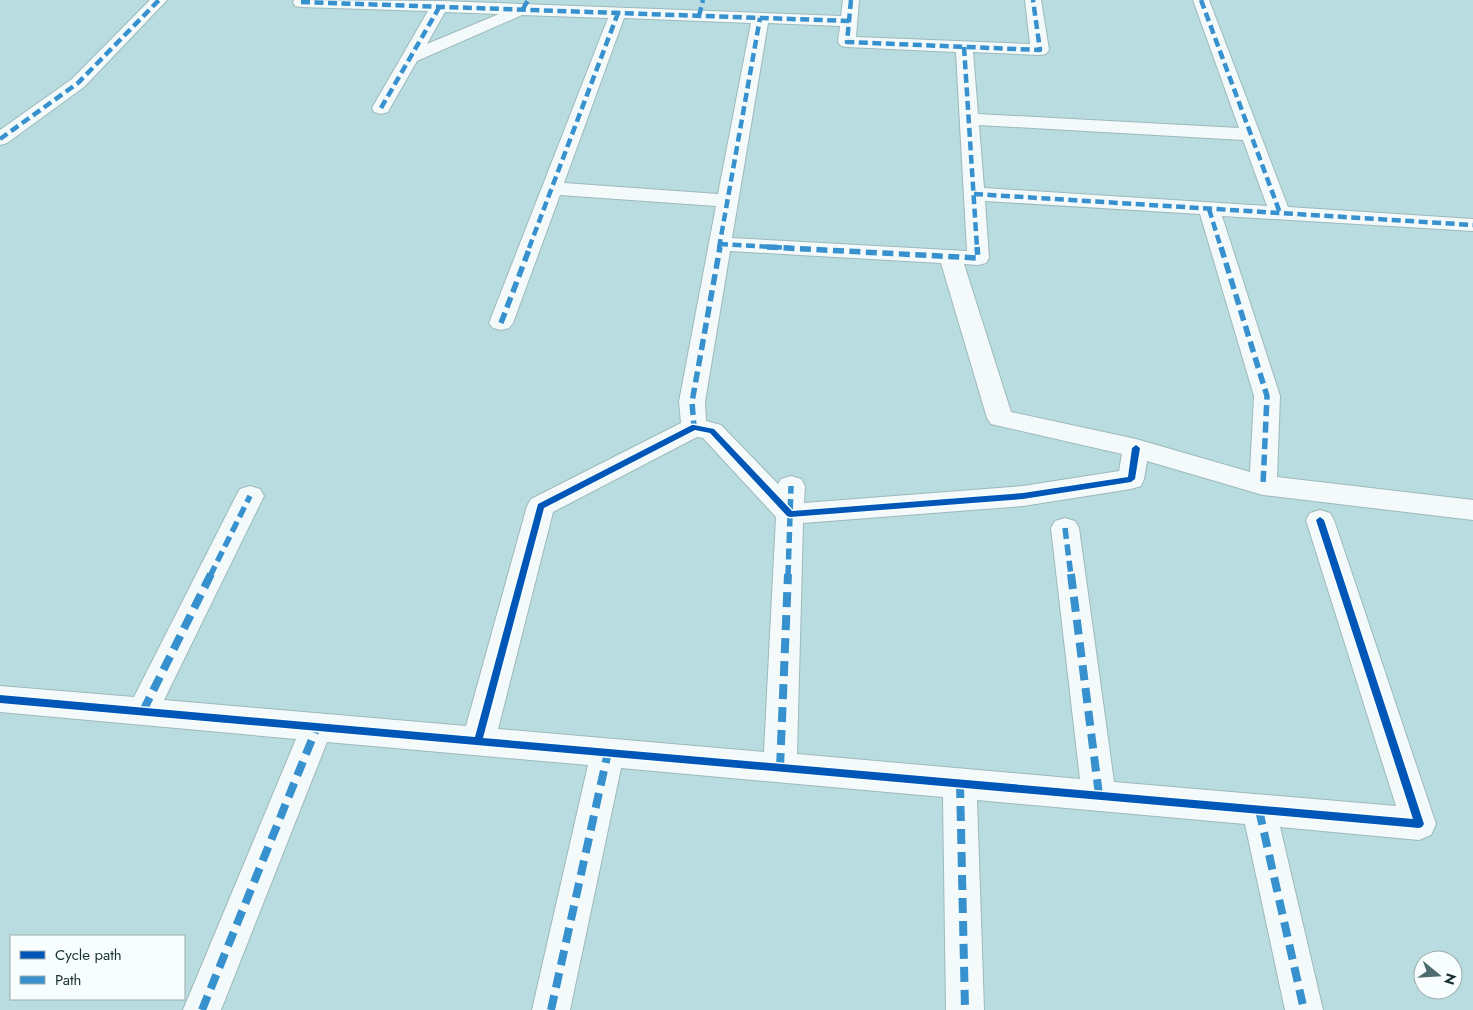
<svg xmlns="http://www.w3.org/2000/svg" width="1473" height="1010" viewBox="0 0 1473 1010" font-family="Jost,sans-serif">
<rect width="100%" height="100%" fill="#b9dce0"/>
<g fill="none" stroke-linecap="round" stroke-linejoin="round">
<!-- minor casing -->
<g stroke="#9db9bb" stroke-width="2">
<path id="minor" d="M 150,0 L 167,0 L 84,87 L 7,143 L 0,145 L 0,130 L 72,79 Z
M 294,0 L 440,1 L 841,16 L 843,0 L 859,0 L 856,37 L 1030,44 L 1025,0 L 1041,0 L 1049,50 L 1046,54 L 1040,55 L 973,52 L 978,114 L 1239,128 L 1193,0 L 1209,0 L 1288,207 L 1473,219 L 1473,231 L 1222,216 L 1280,396 L 1277,477 L 1473,500 L 1473,520 L 1263,495 L 1147,461 L 1144,479 L 1141,486 L 1131,489 L 1023,506 L 803,523 L 797,754 L 1080,779 L 1051,528 L 1055,521 L 1065,518 L 1075,521 L 1079,528 L 1114,782 L 1396,806 L 1306,520 L 1310,513 L 1320,510 L 1330,513 L 1334,520 L 1436,824 L 1431,835 L 1419,840 L 1280,827 L 1323,1010 L 1285,1010 L 1245,824 L 977,800 L 984,1010 L 946,1010 L 943,797 L 621,768 L 570,1010 L 532,1010 L 588,765 L 327,742 L 221,1010 L 183,1010 L 296,739 L 0,712 L 0,686 L 134,697 L 236,496 L 240,489 L 250,486 L 260,489 L 264,496 L 164,700 L 466,726 L 527,506 L 531,499 L 681,423 L 679,402 L 716,206 L 560,195 L 513,323 L 509,328 L 501,330 L 493,328 L 489,323 L 608,18 L 522,15 L 417,61 L 390,108 L 388,112 L 381,114 L 374,112 L 372,108 L 428,11 L 301,7 L 295,6 L 293,2 ZM 445,12 L 499,14 L 427,44 ZM 624,18 L 751,23 L 718,194 L 564,183 ZM 768,23 L 840,26 L 838,42 L 841,46 L 847,47 L 956,52 L 967,251 L 732,238 ZM 979,125 L 1243,140 L 1267,206 L 984,188 ZM 985,201 L 1200,214 L 1254,396 L 1250,472 L 1136,439 L 1011,412 L 964,264 L 978,265 L 986,263 L 989,258 ZM 730,251 L 941,263 L 987,418 L 991,424 L 1122,454 L 1119,471 L 1023,486 L 804,503 L 805,486 L 801,479 L 791,476 L 781,479 L 778,484 L 721,425 L 706,421 L 705,402 ZM 697,437 L 703,438 L 776,517 L 764,752 L 498,729 L 553,512 Z"/>
</g>
<!-- minor -->
<use href="#minor" fill="#f4fafa" fill-rule="evenodd"/>
<!-- quiet-far2 -->
<path stroke="#3791ce" stroke-width="4.5" stroke-dasharray="9 4.5" stroke-linecap="butt" d="M 851,0 L 847,42 L 1040,50 L 1033,0
M 1201,0 L 1280,213
M 301,2 L 849,21
M 523,9 L 528,0
M 699,16 L 703,0
M 964,47 L 977,248
M 381,108 L 440,6
M 0,139 L 78,83 L 159,0
M 974,194 L 1473,225
M 1209,209 L 1221,248
M 719,244 L 790,248
M 529,248 L 618,13
M 719,248 L 760,18"/>
<!-- quiet-far1 -->
<path stroke="#3791ce" stroke-width="5.5" stroke-dasharray="11 5.5" stroke-linecap="butt" d="M 767,247 L 978,258 L 977,247
M 1221,247 L 1267,396 L 1263,485
M 501,323 L 530,247
M 690,429 L 694,427 L 692,402 L 720,247
M 1065,528 L 1071,576
M 210,576 L 250,496
M 788,576 L 791,486"/>
<!-- quiet -->
<path stroke="#3791ce" stroke-width="8" stroke-dasharray="15 8" stroke-linecap="butt" d="M 1071,574 L 1099,795
M 143,711 L 211,574
M 780,768 L 788,574
M 960,783 L 965,1010
M 1259,810 L 1304,1010
M 202,1010 L 317,727
M 551,1010 L 608,752"/>
<!-- cycleway casing -->
<g stroke="#f8fefe" stroke-width="3">
<path id="cycleway" d="M 692,425 L 694,425 L 714,429 L 792,511 L 1023,493 L 1128,477 L 1132,448 L 1136,445 L 1140,448 L 1135,479 L 1131,482 L 1023,499 L 790,517 L 787,516 L 710,433 L 695,430 L 544,508 L 483,738 L 1413,819 L 1316,520 L 1320,517 L 1324,520 L 1424,824 L 1422,827 L 1419,828 L 0,703 L 0,695 L 475,737 L 538,504 Z"/>
</g>
<!-- cycleway -->
<use href="#cycleway" fill="#0057b8" fill-rule="evenodd"/>
</g>
<!-- legend -->
<rect x="10" y="935" width="175" height="65" fill="#f8fefe" stroke="#9dabac"/>
<rect x="20" y="951" width="25" height="8" fill="#0057b8" stroke="#9dabac"/>
<text x="55" y="960" font-size="15" fill="#152f31">Cycle path</text>
<rect x="20" y="976" width="25" height="8" fill="#3791ce" stroke="#9dabac"/>
<text x="55" y="985" font-size="15" fill="#152f31">Path</text>
<!-- north arrow -->
<g transform="translate(1438 975) rotate(108)"><circle r="24" fill="#f8fefe" stroke="#9dabac"/>
<path d="M0-4L9 19L0 12L-9 19Z" fill="#4e6c6e"/>
<text y="-8" font-size="14" font-weight="bold" text-anchor="middle" fill="#152f31">N</text>
</g>
</svg>
